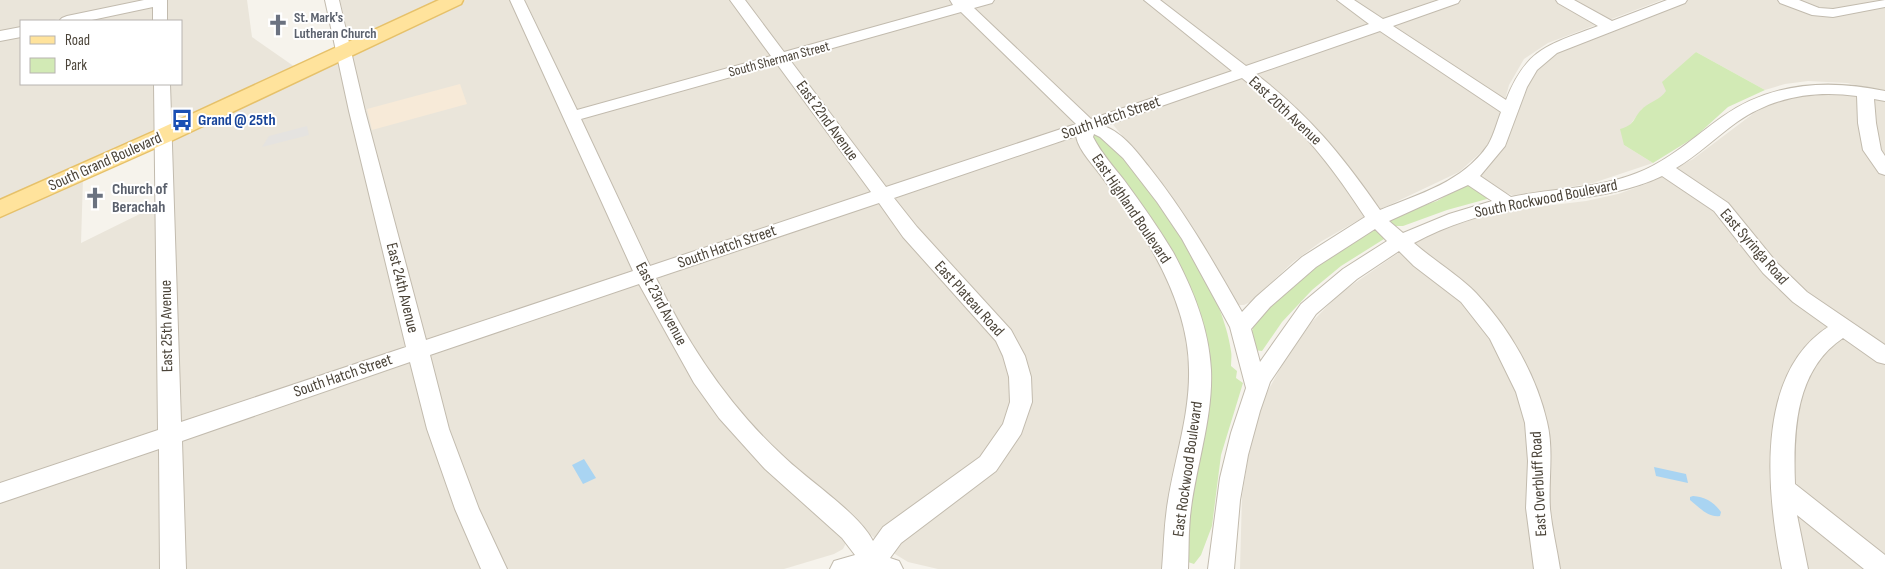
<svg xmlns="http://www.w3.org/2000/svg" width="1885" height="569" viewBox="0 0 1885 569" font-family="'Sofia Sans Condensed',sans-serif">
<rect width="100%" height="100%" fill="#f6f3ec"/>
<!-- residential -->
<path fill="#eae5da" d="M 0,0 L 147,0 L 50,21 L 21,21 L 21,28 L 0,32 Z
M 167,0 L 247,0 L 252,37 L 295,67 L 187,116 L 173,118 L 171,116 L 170,84 L 181,84 L 181,21 L 168,21 Z
M 340,0 L 442,0 L 356,39 L 352,39 L 349,37 Z
M 466,0 L 511,0 L 661,321 L 845,537 L 846,543 L 843,549 L 834,554 L 784,569 L 0,569 L 0,217 L 83,178 L 81,243 L 158,205 L 157,144 Z
M 525,0 L 1662,0 L 1548,43 L 1524,59 L 1509,85 L 1498,126 L 1487,147 L 1459,172 L 1362,218 L 1322,241 L 1293,262 L 1250,302 L 1244,305 L 1238,305 L 1190,225 L 1165,187 L 1110,121 L 1075,133 L 1155,251 L 1185,317 L 1191,370 L 1166,569 L 938,569 L 908,562 L 890,551 L 779,458 L 721,393 L 684,335 Z
M 1688,0 L 1885,0 L 1885,91 L 1847,83 L 1808,81 L 1785,84 L 1765,90 L 1696,52 L 1662,97 L 1642,109 L 1629,126 L 1624,145 L 1653,163 L 1593,183 L 1515,196 L 1503,192 L 1484,181 L 1481,175 L 1482,171 L 1533,68 L 1565,46 Z
M 152,6 L 155,8 L 155,21 L 83,21 Z
M 21,35 L 21,84 L 156,84 L 157,124 L 154,131 L 150,134 L 0,201 L 0,39 Z
M 1836,90 L 1885,99 L 1885,569 L 1240,569 L 1242,496 L 1250,446 L 1265,396 L 1286,358 L 1311,323 L 1339,294 L 1417,240 L 1443,229 L 1496,212 L 1586,201 L 1618,194 L 1646,184 L 1693,159 L 1754,113 L 1770,104 L 1786,97 Z"/>
<!-- commercial -->
<path fill="#f7ead8" d="M 460,84 L 467,104 L 372,130 L 367,109 Z"/>
<!-- green -->
<path fill="#d2eab5" d="M 1696,52 L 1765,90 L 1728,107 L 1695,137 L 1653,163 L 1624,145 L 1620,129 C 1636,125 1633,117 1643,108 C 1651,101 1660,100 1666,91 L 1662,82 Z
M 1097,134 C 1113,140 1126,161 1137,174 C 1173,220 1223,293 1231,351 C 1232,356 1231,361 1231,366 L 1237,371 L 1236,378 L 1243,383 L 1221,455 L 1212,526 L 1201,555 L 1194,564 L 1188,562 L 1196,318 L 1090,136 Z
M 1466,184 L 1468,184 L 1488,198 L 1487,199 L 1447,210 L 1403,226 L 1395,226 L 1389,220 L 1391,216 L 1437,201 Z
M 1374,229 L 1385,236 L 1384,239 L 1341,266 L 1312,290 L 1282,322 L 1262,351 L 1254,350 L 1252,331 L 1255,322 L 1264,311 L 1312,267 Z"/>
<!-- parking -->
<path fill="#e5e3e0" d="M 307,126 L 309,135 L 262,147 L 269,136 Z"/>
<!-- water -->
<path fill="#a9d4f2" d="M 584,459 L 596,478 L 583,484 L 572,465 Z
M 1654,467 L 1686,474 L 1688,483 L 1656,476 Z
M 1693,496 C 1705,497 1714,502 1721,512 L 1720,516 C 1708,518 1699,507 1690,500 L 1690,497 Z"/>
<g fill="none" stroke-linecap="round" stroke-linejoin="round">
<!-- minor casing -->
<g stroke="#c2bbae" stroke-width="2">
<path id="minor" d="M 144,0 L 167,0 L 167,21 L 153,21 L 153,7 L 87,21 L 59,21 L 62,18 L 67,16 Z
M 325,0 L 339,0 L 365,111 L 426,340 L 633,271 L 510,0 L 524,0 L 577,110 L 771,56 L 730,0 L 745,0 L 784,52 L 953,5 L 950,0 L 994,0 L 992,3 L 974,8 L 1091,119 L 1232,71 L 1144,0 L 1160,0 L 1246,66 L 1369,24 L 1337,0 L 1354,0 L 1383,19 L 1439,0 L 1460,0 L 1458,3 L 1393,26 L 1506,100 C 1527,47 1549,45 1598,26 L 1558,3 L 1556,0 L 1574,0 L 1612,21 L 1667,0 L 1687,0 L 1685,3 L 1557,53 L 1537,70 L 1527,87 L 1505,146 L 1480,176 L 1511,197 C 1553,188 1597,189 1637,173 C 1670,160 1694,137 1722,117 C 1771,82 1829,79 1885,91 L 1885,101 L 1874,99 L 1876,123 L 1881,150 L 1885,156 L 1885,175 L 1879,173 L 1863,150 L 1858,123 L 1857,96 C 1814,90 1773,97 1737,122 C 1716,137 1698,155 1676,168 L 1728,203 L 1777,263 L 1807,292 L 1885,345 L 1885,364 L 1877,362 L 1843,338 C 1795,370 1793,432 1795,484 L 1885,555 L 1885,569 L 1864,569 L 1797,515 L 1808,569 L 1782,569 C 1767,495 1754,375 1828,327 L 1793,302 L 1763,273 L 1714,211 L 1662,176 C 1618,197 1570,198 1523,206 C 1486,213 1447,225 1414,243 C 1433,260 1460,276 1476,293 C 1509,328 1536,374 1547,422 C 1554,451 1548,480 1550,509 C 1552,529 1557,549 1560,569 L 1534,569 L 1526,508 L 1528,461 L 1525,423 L 1516,392 L 1490,339 L 1461,302 L 1414,266 L 1399,251 L 1357,279 L 1316,314 L 1270,382 L 1260,411 L 1248,455 L 1240,500 L 1234,569 L 1208,569 L 1220,478 L 1231,433 L 1246,388 L 1230,327 L 1182,239 L 1157,202 L 1123,158 L 1100,137 L 1094,134 L 1093,137 C 1101,153 1113,166 1124,180 C 1141,203 1158,227 1173,252 C 1193,289 1209,328 1211,370 C 1213,416 1197,463 1191,508 C 1188,529 1189,549 1188,569 L 1162,569 C 1164,546 1164,524 1168,501 C 1175,458 1190,414 1189,370 C 1189,329 1173,288 1153,252 C 1139,227 1122,203 1104,180 C 1095,166 1079,152 1076,136 L 894,198 L 917,227 L 1011,330 L 1025,356 L 1031,377 L 1032,402 L 1021,434 L 996,471 L 901,543 L 890,558 L 899,561 L 903,569 L 830,569 L 834,561 L 855,555 L 842,538 L 765,469 L 719,418 L 694,383 L 639,284 L 430,355 L 449,429 L 479,509 L 507,569 L 481,569 L 455,509 L 427,429 L 410,362 L 182,441 L 186,569 L 160,569 L 159,449 L 0,503 L 0,483 L 158,430 L 154,84 L 170,84 L 181,422 L 406,347 L 349,111 ZM 961,12 L 1076,124 L 886,187 L 790,60 ZM 1380,31 L 1501,112 C 1497,122 1494,135 1488,145 C 1463,182 1419,194 1380,210 C 1342,155 1309,115 1256,74 ZM 777,64 L 871,192 L 650,266 L 581,119 ZM 1242,78 C 1296,121 1328,160 1365,217 L 1302,257 L 1256,297 L 1242,312 C 1213,261 1185,212 1149,167 C 1137,152 1123,133 1104,126 ZM 1468,185 L 1492,201 L 1449,214 L 1403,233 L 1389,221 ZM 879,203 L 903,237 L 996,341 L 1003,356 L 1009,377 L 1010,402 L 1003,424 L 980,457 L 883,527 L 873,541 C 860,514 805,478 782,455 C 729,406 687,343 656,278 ZM 1375,229 L 1387,241 L 1343,269 L 1301,304 L 1260,362 L 1251,329 L 1270,307 L 1316,267 Z
M 1778,0 L 1799,0 L 1819,8 L 1833,9 L 1885,0 L 1885,7 L 1833,17 L 1812,15 L 1780,3 Z
M 21,27 L 21,37 L 0,41 L 0,31 Z"/>
</g>
<!-- major casing -->
<g stroke="#e6c16a" stroke-width="3">
<path id="major" d="M 439,0 L 463,0 L 461,4 L 171,141 L 0,217 L 0,200 L 155,131 Z"/>
</g>
<!-- minor -->
<use href="#minor" fill="#fff" fill-rule="evenodd"/>
<!-- major -->
<use href="#major" fill="#ffe39c" fill-rule="evenodd"/>
</g>
<!-- icons -->
<defs>
<g id="church-bare" transform="scale(1.725)"><path d="M-1.2-6h2.4v3.5h3.3v2.4h-3.3V6h-2.4V-.1h-3.3v-2.4h3.3Z" fill="#6b7280" stroke="#fff" stroke-width="2.5" paint-order="stroke"/></g>
<g id="bus-bare" transform="scale(1.725)"><path d="M-5-6H5V4H4V6H2V4H-2V6H-4V4H-5ZM-3.5-4V0h7V-4ZM-3.5 1.2v1.5H-2V1.2ZM2 1.2v1.5H3.5V1.2Z" fill="#1a4fb4" stroke="#fff" stroke-width="2.5" paint-order="stroke"/></g>
</defs>
<g fill-rule="evenodd">
<use href="#church-bare" x="278" y="25"/>
<use href="#bus-bare" x="182" y="120"/>
<use href="#church-bare" x="95" y="198"/>
</g>
<g text-anchor="middle" dominant-baseline="central" stroke-width="4" stroke-linejoin="round" paint-order="stroke">
<!-- far-worship labels -->
<g font-size="14" font-weight="bold" fill="#5b616d" stroke="#fff" text-anchor="start">
<text x="294" y="17">St. Mark's<tspan x="294" dy="16">Lutheran Church</tspan></text>
</g>
<!-- far-street labels -->
<g font-size="14" fill="#4b4439" stroke="#fff">
<text transform="translate(779 59) rotate(-15)">South Sherman Street</text>
</g>
<!-- street labels -->
<g font-size="16" fill="#4b4439" stroke="#fff">
<text transform="translate(1285 111) rotate(43)">East 20th Avenue</text>
<text transform="translate(1111 118) rotate(-19)">South Hatch Street</text>
<text transform="translate(827 121) rotate(54)">East 22nd Avenue</text>
<text transform="translate(105 162) rotate(-24)">South Grand Boulevard</text>
<text transform="translate(1546 199) rotate(-11)">South Rockwood Boulevard</text>
<text transform="translate(1131 209) rotate(56)">East Highland Boulevard</text>
<text transform="translate(727 247) rotate(-19)">South Hatch Street</text>
<text transform="translate(1754 247) rotate(49)">East Syringa Road</text>
<text transform="translate(402 288) rotate(76)">East 24th Avenue</text>
<text transform="translate(969 299) rotate(48)">East Plateau Road</text>
<text transform="translate(661 304) rotate(62)">East 23rd Avenue</text>
<text transform="translate(167 326) rotate(-91)">East 25th Avenue</text>
<text transform="translate(343 376) rotate(-19)">South Hatch Street</text>
<text transform="translate(1188 469) rotate(-82)">East Rockwood Boulevard</text>
<text transform="translate(1539 484) rotate(-93)">East Overbluff Road</text>
</g>
<!-- transit labels -->
<g font-size="16" font-weight="bold" fill="#164399" stroke="#fff" text-anchor="start">
<text x="198" y="120">Grand @ 25th</text>
</g>
<!-- worship labels -->
<g font-size="16" font-weight="bold" fill="#5b616d" stroke="#fff" text-anchor="start">
<text x="112" y="189">Church of<tspan x="112" dy="18">Berachah</tspan></text>
</g>
</g>
<!-- legend -->
<rect x="20" y="20" width="162" height="65" fill="#ffffff" stroke="#b7b4b0"/>
<rect x="30" y="36" width="25" height="8" fill="#ffe39c" stroke="#b7b4b0"/>
<text x="65" y="45" font-size="15" fill="#4b4439">Road</text>
<rect x="30" y="58" width="25" height="15" fill="#d2eab5" stroke="#b7b4b0"/>
<text x="65" y="70" font-size="15" fill="#4b4439">Park</text>
</svg>
